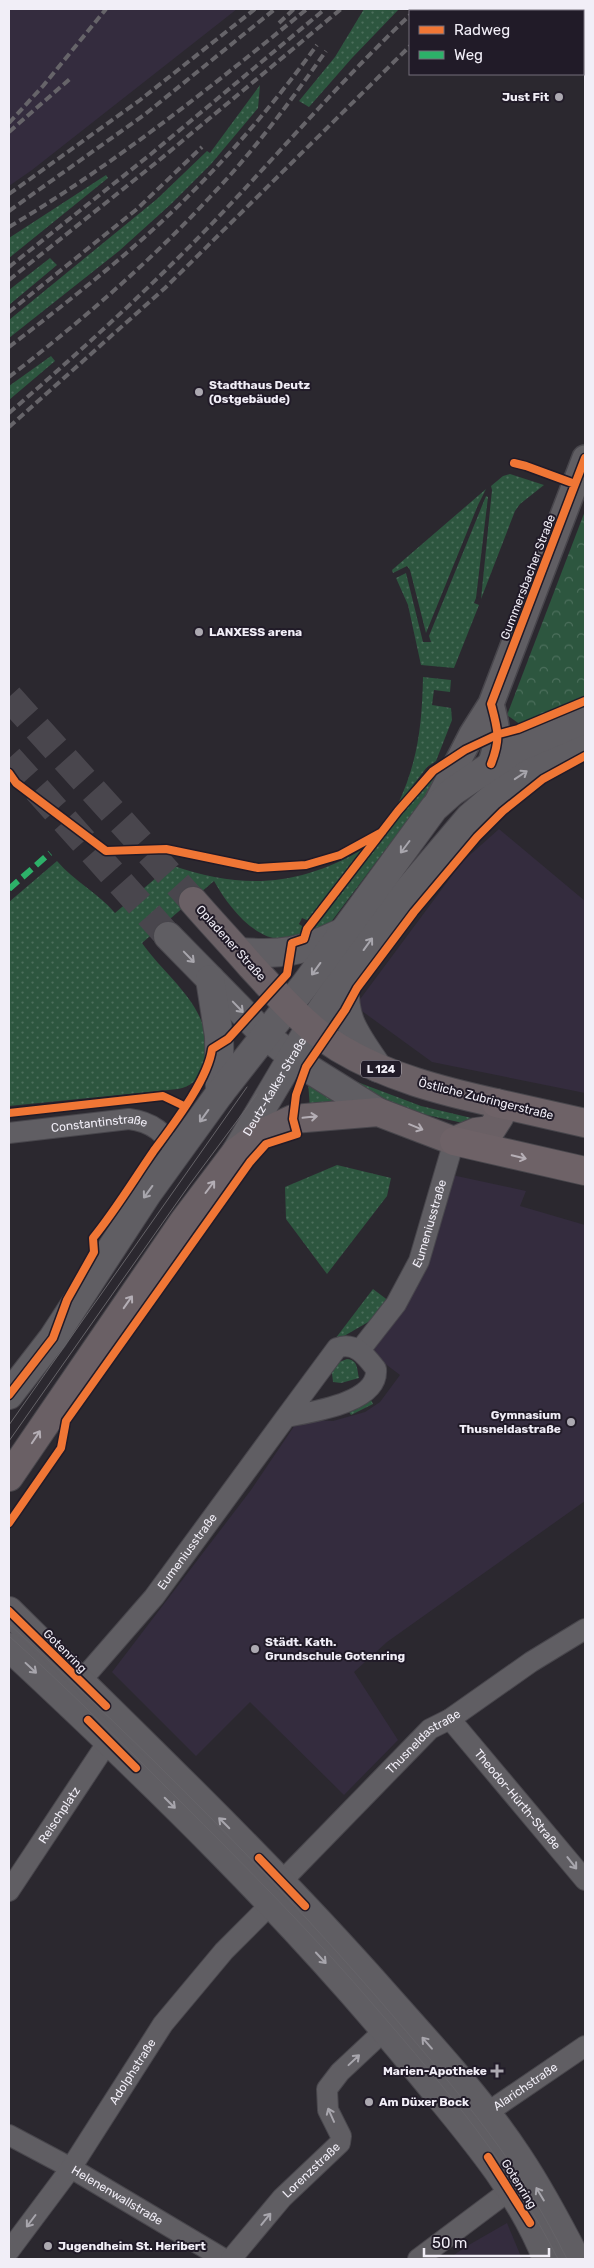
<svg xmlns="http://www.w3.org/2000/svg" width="594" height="2268" viewBox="0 0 594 2268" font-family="Rubik,sans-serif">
<defs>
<pattern id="grass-dots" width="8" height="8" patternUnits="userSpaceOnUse" patternTransform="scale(1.25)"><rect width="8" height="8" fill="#2d563f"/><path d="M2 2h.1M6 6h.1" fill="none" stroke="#4c6f5c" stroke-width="1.8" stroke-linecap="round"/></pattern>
<pattern id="park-crowns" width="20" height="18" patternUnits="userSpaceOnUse" patternTransform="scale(1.25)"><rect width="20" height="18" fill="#2d563f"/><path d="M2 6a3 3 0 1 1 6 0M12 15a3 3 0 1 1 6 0" fill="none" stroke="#4c6f5c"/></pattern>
</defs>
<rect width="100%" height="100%" fill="#2b282f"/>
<!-- built -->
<path fill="#342c3e" d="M 9,9 L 237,9 L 32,170 L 9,186 Z
M 499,829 L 585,901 L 585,1093 L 432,1062 L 355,1006 L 462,862 Z
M 452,1175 L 526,1191 L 520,1206 L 585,1225 L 585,1501 L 387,1642 L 354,1672 L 398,1740 L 344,1795 L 250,1702 L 196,1756 L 112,1672 L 251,1490 L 299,1419 L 333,1421 L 365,1412 L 380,1402 L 400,1375 L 371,1353 L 407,1306 L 425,1269 Z
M 507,2223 L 522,2259 L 448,2259 L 467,2246 Z"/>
<!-- grass -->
<path fill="url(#grass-dots)" d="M 364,9 L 399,9 L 352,58 L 309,107 L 299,101 L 335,57 Z
M 260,85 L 258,108 L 211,164 L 171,204 L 119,251 L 9,338 L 9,320 L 157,199 L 207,151 L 210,153 Z
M 106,175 L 108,178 L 9,258 L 9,238 Z
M 50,258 L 57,265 L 9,305 L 9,290 Z
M 51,356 L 55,361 L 9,400 L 9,386 Z
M 510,474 L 544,485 L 520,504 L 515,511 L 481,599 L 492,490 L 491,486 L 503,476 Z
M 486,489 L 478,505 L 426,633 L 410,570 L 407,566 L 393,573 L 392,570 Z
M 486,496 L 488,497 L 476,598 L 474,603 L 479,605 L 454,668 L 421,665 L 408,605 L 396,578 L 406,573 L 423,642 L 431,642 L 429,636 Z
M 423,677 L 451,680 L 450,692 L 434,690 L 432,705 L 451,708 L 452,720 L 436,761 L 427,767 L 397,806 C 418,762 422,725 423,677 Z
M 440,770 L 431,789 L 325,930 L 310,941 L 314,929 L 431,776 Z
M 365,848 L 309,921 L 302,918 L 299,924 L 305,928 L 303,935 C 295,937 288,939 280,939 C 251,937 227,904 214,881 L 142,943 C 171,984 219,1011 203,1068 C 199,1079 190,1087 178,1089 L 9,1106 L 9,902 L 57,861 C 74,881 98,893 115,913 L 171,865 C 243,890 298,887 365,848 Z
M 344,1077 L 421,1106 L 484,1121 L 481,1127 L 400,1109 Z
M 308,1081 L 341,1102 L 310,1109 Z
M 337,1165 L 391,1178 L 387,1196 L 327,1274 L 286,1219 L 285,1187 Z
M 373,1289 L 389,1301 L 370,1321 L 332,1343 Z
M 347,1359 C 358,1360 357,1369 359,1378 L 341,1383 L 333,1382 L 331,1365 Z
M 369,1396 L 373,1404 L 351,1415 L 346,1407 Z"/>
<!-- park -->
<path fill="url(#park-crowns)" d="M 585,511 L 585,697 L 521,725 L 507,715 Z"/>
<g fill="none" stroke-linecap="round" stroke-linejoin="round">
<!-- secondary-tunnel -->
<path stroke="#49464d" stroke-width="28" stroke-dasharray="28 14" stroke-linecap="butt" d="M 9,758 L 168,936"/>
<!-- primary-tunnel -->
<path stroke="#49464d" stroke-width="28" stroke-dasharray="28 14" stroke-linecap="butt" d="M 9,697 L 193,901"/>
<!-- minor casing -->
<g stroke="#48464c" stroke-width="22">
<g id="minor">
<path id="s1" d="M 9,1133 L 129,1119 C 153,1122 165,1133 177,1153"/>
<path id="s2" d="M 360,1350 L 396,1304 L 419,1261 L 454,1141"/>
<path id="s3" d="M 80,1682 L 154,1597 L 286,1417 C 311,1412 379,1403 376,1369 C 366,1356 355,1341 337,1348 L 286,1417"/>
<path id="s4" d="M 450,1719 L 585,1880"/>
<path id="s5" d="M 282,1881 L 430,1729 L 450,1719 L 531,1662 L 585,1629"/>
<path id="s6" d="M 9,1891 L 109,1740"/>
<path id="s7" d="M 475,2121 L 585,2046"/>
<path id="s8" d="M 9,2135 L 71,2168 L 224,2259"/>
<path id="s9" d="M 9,2251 L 71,2168 L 163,2024 L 224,1951 L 270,1905"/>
<path id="s10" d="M 231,2259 L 282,2198 L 340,2143 L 341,2136 L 328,2110 L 327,2089 L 340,2072 L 386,2029"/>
<path d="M 418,2259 L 510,2190"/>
</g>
</g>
<!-- tertiary casing -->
<g stroke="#48464c" stroke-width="28">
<path id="tertiary" d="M 487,775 C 498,740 501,741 491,704
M 435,806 L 472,734 L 491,704 L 585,458"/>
</g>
<!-- secondary casing -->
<g stroke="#48464c" stroke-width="30">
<g id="secondary">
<path d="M 168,936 L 266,1036 L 306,1067 L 378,1112"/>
<path d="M 240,952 C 283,955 301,952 341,933"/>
<path d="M 345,975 C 342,1021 354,1032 378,1068"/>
<path d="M 210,979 L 219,1036 L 220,1093"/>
<path id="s11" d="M 236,1152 L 310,1027 L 345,975 L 404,895 L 470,817 L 513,780 L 535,765 L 585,739"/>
<path d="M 9,1395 L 53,1338 L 147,1194 L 220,1093 L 304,986 L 434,808 L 452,792 L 517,748 L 585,719"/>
<path d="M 9,1611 C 137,1738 267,1861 386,1996 C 432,2048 480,2099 518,2157 C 540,2190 558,2224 576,2259"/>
<path d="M 9,1647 C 154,1782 298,1922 423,2076 C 469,2132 520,2190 547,2259"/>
</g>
</g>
<!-- primary casing -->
<g stroke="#48464c" stroke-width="30">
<path id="primary" d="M 9,1477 L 184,1221 L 236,1152 L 260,1134 L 293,1119 L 378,1112 L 454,1141 L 476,1132 L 491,1130 L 500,1116 L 496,1103 C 442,1091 387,1077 339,1048 C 305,1027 278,995 251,966 C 232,944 212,923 193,901"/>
</g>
<!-- trunk casing -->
<g stroke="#48464c" stroke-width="30">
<path id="trunk" d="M 496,1103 L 585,1123
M 454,1141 L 585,1171"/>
</g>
<!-- minor -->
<use href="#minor" stroke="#605e63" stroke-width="20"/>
<!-- tertiary -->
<use href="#tertiary" stroke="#605e63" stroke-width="25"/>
<!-- secondary -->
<use href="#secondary" stroke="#605e63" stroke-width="28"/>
<!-- primary -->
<use href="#primary" stroke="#6a6065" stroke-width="28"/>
<!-- trunk -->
<use href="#trunk" stroke="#6e6267" stroke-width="28"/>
<!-- tram -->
<path stroke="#666469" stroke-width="1" d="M 9,1425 L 247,1087
M 9,1441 L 190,1184 L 257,1094
M 9,1624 C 144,1747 275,1878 394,2017 C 461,2095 521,2166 567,2259
M 9,1636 C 67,1688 122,1743 178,1799 C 246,1867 314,1935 377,2009 C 446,2089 510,2164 558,2259"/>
<!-- rail -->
<path stroke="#666469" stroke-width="4" stroke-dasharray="8 4" stroke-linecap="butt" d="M 448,11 L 451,9
M 279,23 L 294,9
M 9,123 L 43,86 L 106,9
M 9,132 L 72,77
M 9,194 L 140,100 L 255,9
M 9,211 L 144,115 L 275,9
M 9,227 C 115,164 211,87 307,9
M 9,267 L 151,154 L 325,9
M 9,280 L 157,162 L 341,9
M 9,312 L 137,209 L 202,147
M 9,347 C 66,303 123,259 175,209 C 227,159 274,104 317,45
M 9,377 C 80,322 149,263 210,197 C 253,152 290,102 326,51
M 9,413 C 74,357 139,298 200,236 C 271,163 336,85 410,15
M 9,427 L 165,288 L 410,46"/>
<!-- quiet -->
<path stroke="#2db169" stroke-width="6" stroke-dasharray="12 6" stroke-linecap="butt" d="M 9,889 L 50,853"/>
<!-- cycleway casing -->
<g stroke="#211b28" stroke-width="11">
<path id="cycleway" d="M 514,463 L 526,466 L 575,484
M 491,764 C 501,739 498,730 491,704 L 585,458
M 9,773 L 16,783 L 106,851 L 166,849 L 258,868 L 306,865 L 340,855 L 382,832
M 9,1113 L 163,1096 L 184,1106
M 9,1395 L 53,1338 L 67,1300 L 94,1252 L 93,1238 C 115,1211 133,1181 153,1152 C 172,1126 208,1080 212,1049 L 228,1039 L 287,974 L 292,943 L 304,939 L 307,929 L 398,811 L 433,771 L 465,750 L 499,734 L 518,729 L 585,701
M 9,1523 L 61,1448 L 66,1421 L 250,1162 L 266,1144 L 297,1134 L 293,1119 L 296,1095 L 306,1067 L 345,1010 L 357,988 L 414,912 L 477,837 L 503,811 L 543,779 L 585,756
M 9,1611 L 106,1706
M 88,1720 L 136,1768
M 259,1858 L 305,1906
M 488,2157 L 530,2223"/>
</g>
<!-- cycleway -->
<use href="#cycleway" stroke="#f07635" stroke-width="8"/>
</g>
<!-- one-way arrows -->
<defs><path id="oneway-shaft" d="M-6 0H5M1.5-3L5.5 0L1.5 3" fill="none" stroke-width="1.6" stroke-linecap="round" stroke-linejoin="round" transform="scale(1.25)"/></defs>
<g stroke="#a8a6ad">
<use href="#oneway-shaft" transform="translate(521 775) rotate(-34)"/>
<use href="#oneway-shaft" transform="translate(405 847) rotate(127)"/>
<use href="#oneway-shaft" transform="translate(368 944) rotate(-54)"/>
<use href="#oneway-shaft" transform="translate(189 957) rotate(46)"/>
<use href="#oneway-shaft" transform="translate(316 969) rotate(126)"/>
<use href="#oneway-shaft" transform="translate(238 1007) rotate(46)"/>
<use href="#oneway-shaft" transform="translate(204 1116) rotate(126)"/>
<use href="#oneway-shaft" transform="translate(148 1192) rotate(126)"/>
<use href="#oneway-shaft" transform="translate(31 1668) rotate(43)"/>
<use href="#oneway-shaft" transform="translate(170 1803) rotate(45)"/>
<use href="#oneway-shaft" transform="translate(224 1823) rotate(-135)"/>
<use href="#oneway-shaft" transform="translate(572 1863) rotate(52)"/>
<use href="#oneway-shaft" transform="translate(321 1958) rotate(47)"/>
<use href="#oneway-shaft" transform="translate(427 2043) rotate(-131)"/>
<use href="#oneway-shaft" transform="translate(354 2060) rotate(-43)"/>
<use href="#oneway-shaft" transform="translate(331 2115) rotate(-114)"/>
<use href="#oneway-shaft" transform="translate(540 2194) rotate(-121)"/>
<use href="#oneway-shaft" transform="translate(266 2219) rotate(-51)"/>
<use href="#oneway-shaft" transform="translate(31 2221) rotate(127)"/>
</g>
<g stroke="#b4aeb5">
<use href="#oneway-shaft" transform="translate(310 1117) rotate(-6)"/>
<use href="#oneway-shaft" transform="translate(416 1127) rotate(22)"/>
<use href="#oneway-shaft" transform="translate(210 1187) rotate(-53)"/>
<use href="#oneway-shaft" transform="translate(128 1302) rotate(-55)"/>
<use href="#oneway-shaft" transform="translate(36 1437) rotate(-56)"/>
</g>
<use stroke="#b6afb6" href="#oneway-shaft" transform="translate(519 1157) rotate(13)"/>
<!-- markers -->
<g fill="#aca9b1" stroke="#211b28" stroke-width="2">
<circle cx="559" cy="97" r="5"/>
<circle cx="199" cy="392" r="5"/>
<circle cx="199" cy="632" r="5"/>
<circle cx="571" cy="1422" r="5"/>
<circle cx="255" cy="1649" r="5"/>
<path d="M494.5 2063.5h5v5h5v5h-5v5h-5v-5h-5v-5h5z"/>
<circle cx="369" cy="2102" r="5"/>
<circle cx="48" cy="2246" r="5"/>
</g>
<g text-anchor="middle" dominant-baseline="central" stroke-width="4" stroke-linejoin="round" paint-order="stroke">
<!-- shield labels -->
<rect fill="#211b28" stroke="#b3afb9" stroke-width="1" x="361" y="1060.5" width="40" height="17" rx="4"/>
<g font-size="11" font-weight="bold" fill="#f1eef7">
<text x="381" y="1069">L 124</text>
</g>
<!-- poi labels -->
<g font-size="12" font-weight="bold" fill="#f1eef7" stroke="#211b28" text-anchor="start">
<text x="549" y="97" text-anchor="end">Just Fit</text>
<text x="209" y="385">Stadthaus Deutz<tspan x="209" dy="14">(Ostgebäude)</tspan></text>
<text x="209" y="632">LANXESS arena</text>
<text x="561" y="1415" text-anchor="end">Gymnasium<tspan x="561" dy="14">Thusneldastraße</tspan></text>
<text x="265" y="1642">Städt. Kath.<tspan x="265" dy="14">Grundschule Gotenring</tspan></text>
<text x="487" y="2071" text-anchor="end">Marien-Apotheke</text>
<text x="379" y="2102">Am Düxer Bock</text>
<text x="58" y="2246">Jugendheim St. Heribert</text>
</g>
<!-- street labels -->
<g font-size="12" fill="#f1eef7" stroke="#211b28">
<text transform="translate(528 577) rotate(-69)">Gummersbacher Straße</text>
<text transform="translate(231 943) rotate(48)">Opladener Straße</text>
<text stroke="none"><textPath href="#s11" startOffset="76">Deutz-Kalker Straße</textPath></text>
<text transform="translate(486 1099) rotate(14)">Östliche Zubringerstraße</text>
<text stroke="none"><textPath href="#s1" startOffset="91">Constantinstraße</textPath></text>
<text stroke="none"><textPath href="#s2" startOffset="146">Eumeniusstraße</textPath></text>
<text stroke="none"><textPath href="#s3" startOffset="169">Eumeniusstraße</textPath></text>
<text transform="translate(65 1651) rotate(45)">Gotenring</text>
<text stroke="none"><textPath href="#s5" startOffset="199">Thusneldastraße</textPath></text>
<text stroke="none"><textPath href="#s4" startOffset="105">Theodor-Hürth-Straße</textPath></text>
<text stroke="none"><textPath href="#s6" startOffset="91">Reischplatz</textPath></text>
<text stroke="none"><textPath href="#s9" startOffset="218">Adolphstraße</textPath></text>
<text stroke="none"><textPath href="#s7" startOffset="61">Alarichstraße</textPath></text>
<text stroke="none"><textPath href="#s10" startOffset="120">Lorenzstraße</textPath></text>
<text transform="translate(519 2184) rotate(58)">Gotenring</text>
<text stroke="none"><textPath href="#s8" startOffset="124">Helenenwallstraße</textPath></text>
</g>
</g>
<!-- border -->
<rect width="594" height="2268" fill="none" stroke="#f1eef7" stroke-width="20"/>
<!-- legend -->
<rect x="409" y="10" width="175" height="65" fill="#211b28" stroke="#746f7b"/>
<rect x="419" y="26" width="25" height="8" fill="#f07635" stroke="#746f7b"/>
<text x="454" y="35" font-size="15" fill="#f1eef7">Radweg</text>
<rect x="419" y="51" width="25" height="8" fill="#2db169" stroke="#746f7b"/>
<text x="454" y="60" font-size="15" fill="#f1eef7">Weg</text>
<!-- scale -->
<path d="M424 2248v8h125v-8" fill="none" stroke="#f1eef7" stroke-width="2.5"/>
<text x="432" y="2248" font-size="15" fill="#f1eef7" stroke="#211b28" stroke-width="4" paint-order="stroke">50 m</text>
</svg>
